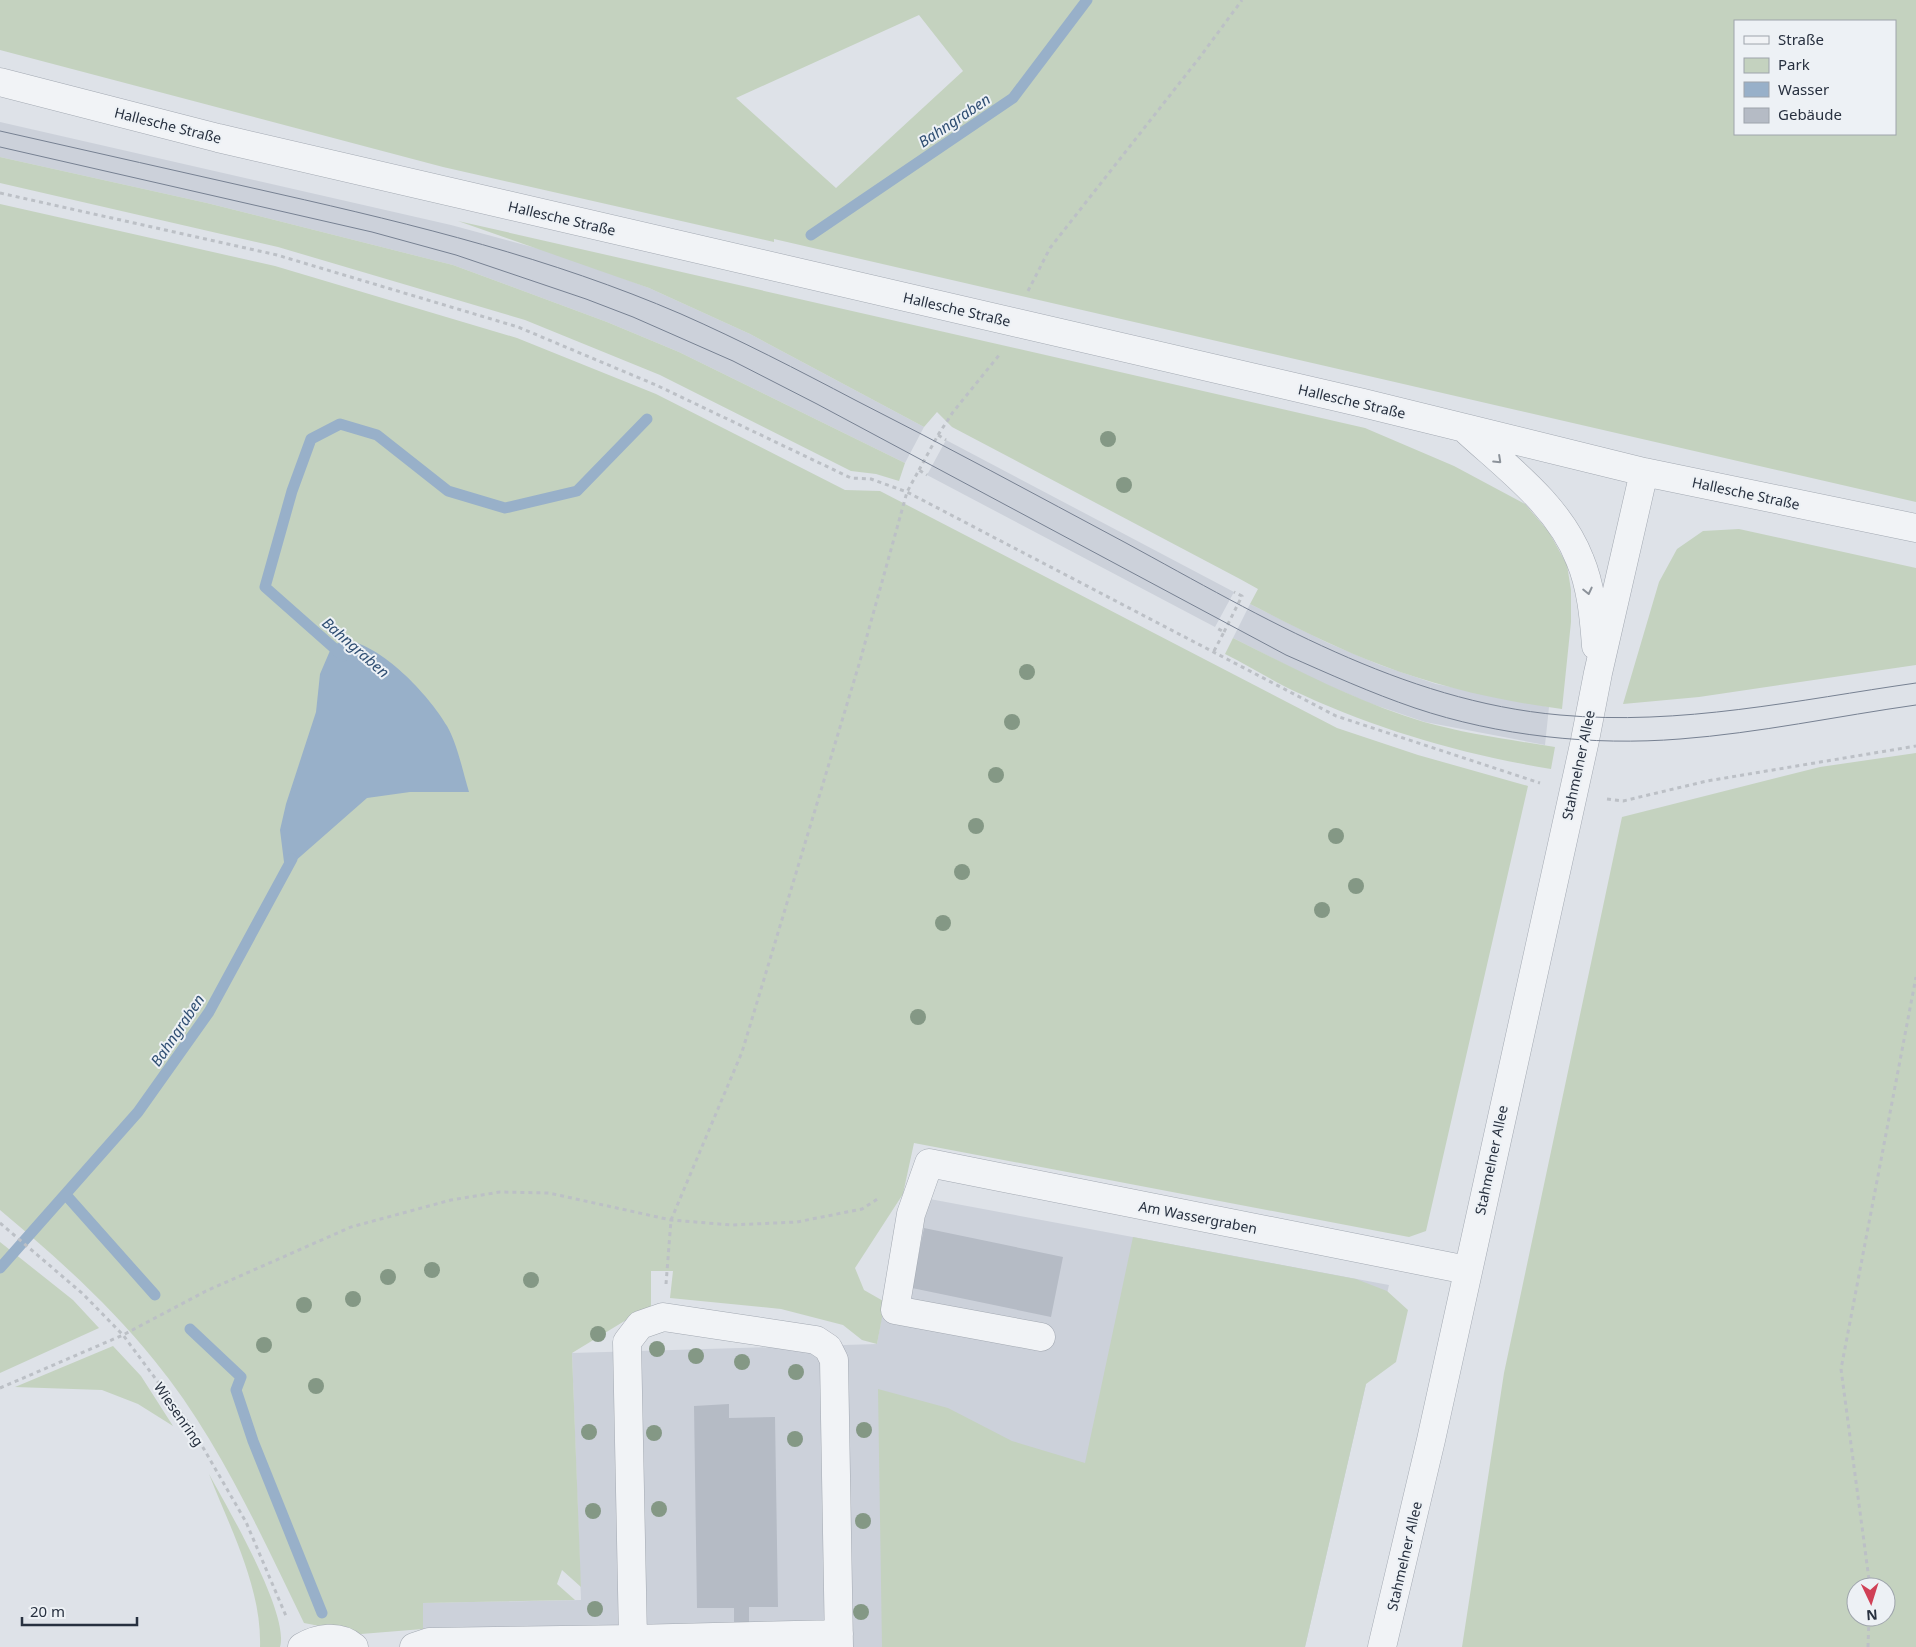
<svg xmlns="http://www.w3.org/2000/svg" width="1916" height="1647" viewBox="0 0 1916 1647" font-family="'Noto Sans',sans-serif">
<rect width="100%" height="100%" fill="#dee2e8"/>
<!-- built -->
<path fill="#ccd1da" d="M 0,122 L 451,225 L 558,254 L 649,288 L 750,334 L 924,427 L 905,463 L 679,352 L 607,322 L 453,265 L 207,203 L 0,157 Z
M 946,440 L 1234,592 L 1215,627 L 927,475 Z
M 1250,604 L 1328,643 L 1380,665 L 1436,684 L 1549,707 L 1545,745 L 1425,722 L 1369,703 L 1316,680 L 1233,638 Z
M 903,1194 L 1389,1285 L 1305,1647 L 423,1647 L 422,1603 L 581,1600 L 572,1353 L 877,1344 Z"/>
<!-- green -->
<path fill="#c4d2bf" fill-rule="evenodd" d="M 0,0 L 1916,0 L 1916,502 L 774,239 L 774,242 L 443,167 L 0,50 ZM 919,15 L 963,71 L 836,188 L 736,98 ZM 1735,21 L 1895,21 L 1895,134 L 1735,134 Z
M 0,157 L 207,203 L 453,265 L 607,322 L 679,352 L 905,463 L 899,481 L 876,474 L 851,471 L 660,375 L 525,320 L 278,247 L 0,183 Z
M 0,204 L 275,266 L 517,338 L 656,394 L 845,490 L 880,491 L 1337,728 L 1418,755 L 1528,786 L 1426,1231 L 1409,1237 L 914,1143 L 903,1194 L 855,1268 L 864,1290 L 885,1302 L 877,1344 L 862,1340 L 843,1325 L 781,1309 L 670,1298 L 673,1271 L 651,1271 L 651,1308 L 636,1314 L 572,1353 L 581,1587 L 562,1570 L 557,1584 L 575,1600 L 423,1603 L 423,1629 L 361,1634 L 304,1623 C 260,1533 218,1438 154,1360 C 109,1304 55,1256 0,1210 Z
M 458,221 L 1365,428 L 1454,466 L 1525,504 L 1549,532 L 1567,565 L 1571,590 L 1571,622 L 1562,709 C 1500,701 1439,687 1381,665 C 1336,648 1293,626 1250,604 L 1258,589 L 1240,579 L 952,427 L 937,412 L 924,427 L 750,334 L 649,288 Z
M 1739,529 L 1916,568 L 1916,665 L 1699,697 L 1623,704 L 1659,582 L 1677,549 L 1703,531 Z
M 1233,638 C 1295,669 1357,702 1424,722 C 1467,734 1512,740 1555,747 L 1551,769 C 1466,755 1381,731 1303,695 C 1276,683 1251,667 1225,654 Z
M 1916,753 L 1916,1647 L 1462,1647 L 1504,1373 L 1622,817 L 1820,767 ZM 1856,1587 L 1886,1587 L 1886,1617 L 1856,1617 Z
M 1133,1237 L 1356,1279 L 1387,1291 L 1408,1310 L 1396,1362 L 1366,1384 L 1305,1647 L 882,1647 L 878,1389 L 948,1408 L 1012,1441 L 1085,1463 Z
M 0,1242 L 73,1300 L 99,1328 L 0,1373 Z
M 113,1346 L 141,1376 L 173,1426 L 138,1404 L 102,1390 L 15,1387 Z
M 209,1474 C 227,1507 290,1614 280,1647 L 260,1647 C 262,1588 230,1528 209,1474 Z"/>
<!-- water -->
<path fill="#98b0c9" d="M 345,640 C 382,645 428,694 447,726 C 457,743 463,772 469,792 L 410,792 L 367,798 L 285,870 L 280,830 L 286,804 L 316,712 L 320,674 L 332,646 Z"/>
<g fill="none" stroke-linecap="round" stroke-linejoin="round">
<!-- stream -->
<path stroke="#98b0c9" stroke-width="11" d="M 811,235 L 1013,98 L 1087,0
M 343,656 L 265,587 L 292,491 L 311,439 L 340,424 L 377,435 L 448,491 L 505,508 L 577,491 L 647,419
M 66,1195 L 155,1295
M 0,1268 L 138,1112 L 209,1012 L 292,859
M 190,1329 L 241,1377 L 236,1390 L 253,1441 L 322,1613"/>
</g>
<!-- building -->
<path fill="#b5bbc5" d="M 924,1228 L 1063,1257 L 1051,1317 L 912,1288 Z
M 729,1404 L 729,1418 L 775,1417 L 778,1607 L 749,1607 L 749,1647 L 734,1647 L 734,1608 L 697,1608 L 694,1406 Z"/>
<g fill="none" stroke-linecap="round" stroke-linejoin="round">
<!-- minor casing -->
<g stroke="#a3a9b2" stroke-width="29">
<path id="minor" d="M 0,82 L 218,138 L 1363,403 L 1644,472 L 1916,528
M 1465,429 C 1506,467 1559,505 1580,560 C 1591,586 1594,618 1596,646
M 1041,1337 L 895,1310 L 911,1214 L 929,1163 L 1467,1270
M 302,1647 C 317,1638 339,1634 354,1647
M 414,1647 L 429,1642 L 633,1639 L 627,1342 L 640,1325 L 663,1317 L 816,1340 L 828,1348 L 834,1360 L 839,1647
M 634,1647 L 633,1639 L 839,1634
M 1382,1647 L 1431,1440 L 1585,740 L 1598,673 L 1644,472"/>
</g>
<!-- path -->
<path stroke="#bcc0c6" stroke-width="3" stroke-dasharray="4 4" stroke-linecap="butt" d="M 0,193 L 277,255 L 518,327 L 656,385 L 851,478 L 871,479 L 907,492 L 1336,716 L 1540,783
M 1028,291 L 1050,248 L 1200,57 L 1242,0
M 938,435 L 953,412 L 1000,354
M 919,470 L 938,435 L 946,440
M 1224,632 L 1242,596 L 1234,592
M 1214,651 L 1224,632 L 1215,627
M 1607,799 L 1623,801 L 1707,781 L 1916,746
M 0,1223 L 83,1294 L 123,1335 L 190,1425 L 246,1522 L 286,1616
M 666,1284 L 671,1220 L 742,1052 L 860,661 L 907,492 L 919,470 L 927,475
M 0,1388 L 123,1335 L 206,1291 L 351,1227 L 451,1200 L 500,1192 L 549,1193 L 671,1220 L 731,1225 L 797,1222 L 862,1209 L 879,1198
M 1870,1587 L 1841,1369 L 1916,977
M 1868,1647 L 1869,1617"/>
<!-- minor -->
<use href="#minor" stroke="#f1f3f6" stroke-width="28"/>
<!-- tram -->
<path stroke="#778192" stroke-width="1" d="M 0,131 C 93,152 186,173 279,194 C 416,225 551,258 681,314 C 740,340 798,370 855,400 C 946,446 1036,495 1126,543 C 1264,618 1401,701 1560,715 C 1681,726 1797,700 1916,683
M 0,147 L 372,232 L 456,255 L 586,299 L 633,317 L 733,361 L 817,404 L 1286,655 C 1329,674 1371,693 1415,708 C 1498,736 1593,746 1680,739 C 1759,733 1838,716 1916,705"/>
</g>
<!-- trees -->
<g fill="#849885">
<circle cx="1108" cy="439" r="8"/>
<circle cx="1124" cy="485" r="8"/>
<circle cx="1027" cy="672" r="8"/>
<circle cx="1012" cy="722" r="8"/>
<circle cx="996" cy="775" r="8"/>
<circle cx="976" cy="826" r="8"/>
<circle cx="1336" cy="836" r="8"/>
<circle cx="962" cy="872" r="8"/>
<circle cx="1356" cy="886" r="8"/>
<circle cx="1322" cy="910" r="8"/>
<circle cx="943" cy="923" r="8"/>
<circle cx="918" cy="1017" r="8"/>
<circle cx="432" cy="1270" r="8"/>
<circle cx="388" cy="1277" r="8"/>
<circle cx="531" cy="1280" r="8"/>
<circle cx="353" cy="1299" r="8"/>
<circle cx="304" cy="1305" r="8"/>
<circle cx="598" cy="1334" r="8"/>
<circle cx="264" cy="1345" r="8"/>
<circle cx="657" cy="1349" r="8"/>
<circle cx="696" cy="1356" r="8"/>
<circle cx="742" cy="1362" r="8"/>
<circle cx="796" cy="1372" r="8"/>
<circle cx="316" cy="1386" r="8"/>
<circle cx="864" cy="1430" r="8"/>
<circle cx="589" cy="1432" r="8"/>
<circle cx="654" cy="1433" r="8"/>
<circle cx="795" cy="1439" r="8"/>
<circle cx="659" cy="1509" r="8"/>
<circle cx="593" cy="1511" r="8"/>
<circle cx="863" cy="1521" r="8"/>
<circle cx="595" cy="1609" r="8"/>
<circle cx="861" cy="1612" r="8"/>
</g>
<!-- one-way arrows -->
<defs><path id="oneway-chevron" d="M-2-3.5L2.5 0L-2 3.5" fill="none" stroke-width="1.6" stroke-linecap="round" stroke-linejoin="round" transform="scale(1.25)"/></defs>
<g stroke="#8c929a">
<use href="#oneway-chevron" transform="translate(1498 460) rotate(43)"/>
<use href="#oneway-chevron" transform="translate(1588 591) rotate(77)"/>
</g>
<g text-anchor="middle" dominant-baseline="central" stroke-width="4" stroke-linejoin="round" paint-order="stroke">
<!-- street labels -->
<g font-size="14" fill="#27303f" stroke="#edf1f5">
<text transform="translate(168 125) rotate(14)">Hallesche Straße</text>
<text transform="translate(562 218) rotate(13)">Hallesche Straße</text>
<text transform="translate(957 309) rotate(13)">Hallesche Straße</text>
<text transform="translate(1352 401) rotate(13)">Hallesche Straße</text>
<text transform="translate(1746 493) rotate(12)">Hallesche Straße</text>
<text transform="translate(1578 765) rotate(-78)">Stahmelner Allee</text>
<text transform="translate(1491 1160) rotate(-78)">Stahmelner Allee</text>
<text transform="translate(1198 1217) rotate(11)">Am Wassergraben</text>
<text transform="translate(179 1414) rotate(55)">Wiesenring</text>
<text transform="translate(1404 1556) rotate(-77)">Stahmelner Allee</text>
</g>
<!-- water labels -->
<g font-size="15" font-style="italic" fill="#304f73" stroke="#edf1f5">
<text transform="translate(954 120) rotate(-34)">Bahngraben</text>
<text transform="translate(356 647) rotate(41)">Bahngraben</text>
<text transform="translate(177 1030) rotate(-56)">Bahngraben</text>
</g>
</g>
<!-- legend -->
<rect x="1734" y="20" width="162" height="115" fill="#edf1f5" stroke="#9ea4ac"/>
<rect x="1744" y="36" width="25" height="8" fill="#f1f3f6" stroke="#9ea4ac"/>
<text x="1778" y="45" font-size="15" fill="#27303f">Straße</text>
<rect x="1744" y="58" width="25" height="15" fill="#c4d2bf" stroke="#9ea4ac"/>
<text x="1778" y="70" font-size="15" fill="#27303f">Park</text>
<rect x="1744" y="82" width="25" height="15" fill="#98b0c9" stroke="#9ea4ac"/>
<text x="1778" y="95" font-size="15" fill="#27303f">Wasser</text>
<rect x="1744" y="108" width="25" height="15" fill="#b5bbc5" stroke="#9ea4ac"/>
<text x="1778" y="120" font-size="15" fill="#27303f">Gebäude</text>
<!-- north arrow -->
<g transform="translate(1871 1602) rotate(176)"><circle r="24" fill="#edf1f5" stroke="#9ea4ac"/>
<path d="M0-4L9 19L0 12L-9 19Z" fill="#d04056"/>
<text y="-8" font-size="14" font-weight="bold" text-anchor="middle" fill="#27303f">N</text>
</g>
<!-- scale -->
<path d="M22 1617v8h115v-8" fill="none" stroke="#27303f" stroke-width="2.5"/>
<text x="30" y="1617" font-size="15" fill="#27303f" stroke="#edf1f5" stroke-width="4" paint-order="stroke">20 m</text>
</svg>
